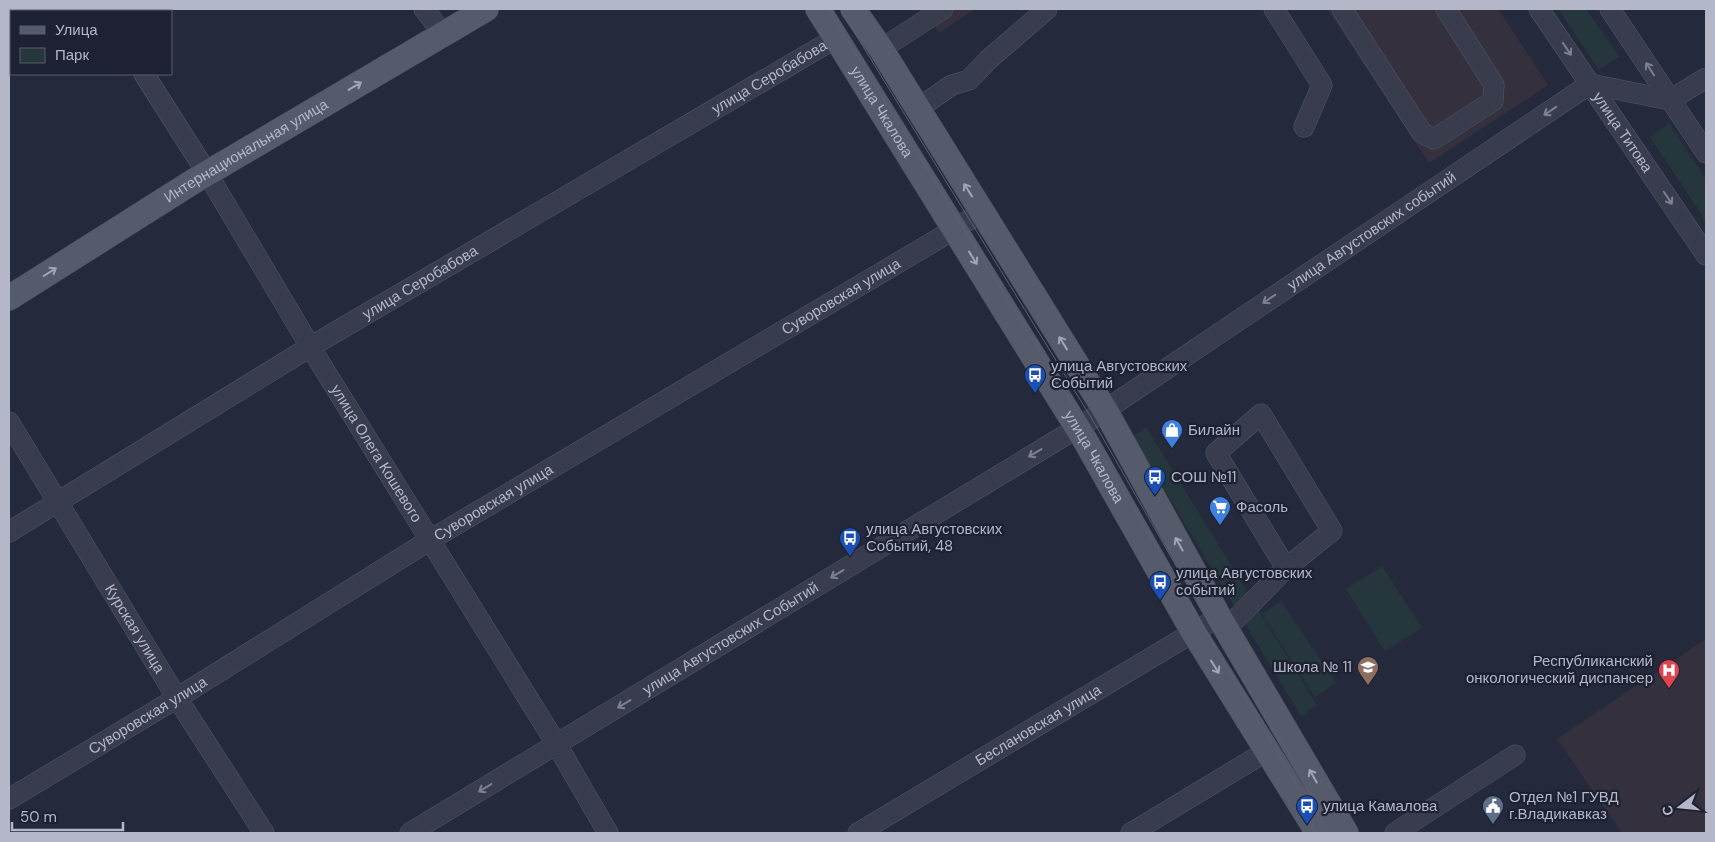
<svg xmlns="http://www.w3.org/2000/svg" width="1715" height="842" viewBox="0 0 1715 842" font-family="'DM Sans',sans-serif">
<rect width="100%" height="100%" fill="#242a3c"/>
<!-- medical -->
<path fill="#34303d" d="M 924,9 L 975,9 L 939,33 Z
M 1327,9 L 1498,9 L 1548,85 L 1429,163 Z
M 1706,639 L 1706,833 L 1622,833 L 1557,739 Z"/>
<!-- green -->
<path fill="#26363d" d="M 1558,9 L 1586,9 L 1619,56 L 1599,70 Z
M 1669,123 L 1706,179 L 1706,221 L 1650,137 Z
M 1146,427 L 1317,705 L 1301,716 L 1132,437 Z
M 1382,566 L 1422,628 L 1385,651 L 1346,589 Z
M 1281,601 L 1336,683 L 1315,697 L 1262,614 Z"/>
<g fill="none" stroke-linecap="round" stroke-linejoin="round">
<!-- minor casing -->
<g stroke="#535767" stroke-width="21">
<g id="minor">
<path d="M 103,9 L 104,11"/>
<path d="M 424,9 L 443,34"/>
<path d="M 1274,9 L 1322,85 L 1304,127"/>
<path d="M 1342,9 L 1422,133 L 1434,139 L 1493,101 L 1494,85 L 1446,9"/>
<path id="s1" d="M 1539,9 L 1706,255"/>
<path d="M 1610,9 L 1706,153"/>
<path d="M 35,11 L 39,9"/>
<path d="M 9,28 L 11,26"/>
<path d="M 881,49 L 943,9"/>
<path id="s2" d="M 144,74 L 207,173 L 314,353 L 557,745 L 608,833"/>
<path d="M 917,109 L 952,85 L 969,80 L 988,60 L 1047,9"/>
<path id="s3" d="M 9,422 L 177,698 L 264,833"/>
<path id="s4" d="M 9,532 L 310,347 L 836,38"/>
<path d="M 1226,626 L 1238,617 L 1286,568 L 1332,531 L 1261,414 L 1216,453 L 1286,568"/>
<path id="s5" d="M 9,799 L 177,698 L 430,540 L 955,229 L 981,212"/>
<path id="s6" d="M 410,833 L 1092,419 L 1590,84 L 1670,100 L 1706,78"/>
<path id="s7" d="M 858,833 L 1219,617"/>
<path d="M 1131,833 L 1267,751"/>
<path d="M 1395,833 L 1515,755"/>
</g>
</g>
<!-- major casing -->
<g stroke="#414555" stroke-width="26">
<g id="major">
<path id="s8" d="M 818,9 L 1085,440 L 1194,633 L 1318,833"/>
<path d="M 853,9 L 881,49 L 1105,410 L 1219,617 L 1346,833"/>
<path id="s9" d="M 9,298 L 194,181 L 486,9"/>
</g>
</g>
<!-- minor -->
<use href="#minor" stroke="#383c4c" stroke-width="20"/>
<!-- major -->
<use href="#major" stroke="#565b6c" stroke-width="25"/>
<!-- tram -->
<path stroke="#5a5f73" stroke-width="1" d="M 828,9 L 1072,403 L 1290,774 L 1309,811 L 1315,833
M 840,9 L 1092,419 L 1179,571
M 1249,690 C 1275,733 1313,784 1323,833"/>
</g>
<!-- one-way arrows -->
<defs><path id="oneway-shaft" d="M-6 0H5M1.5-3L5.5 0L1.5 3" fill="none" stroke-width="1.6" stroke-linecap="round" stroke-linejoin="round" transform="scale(1.25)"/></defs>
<g stroke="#7c8090">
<use href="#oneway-shaft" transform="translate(1567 49) rotate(56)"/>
<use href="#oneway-shaft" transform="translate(1650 69) rotate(-123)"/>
<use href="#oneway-shaft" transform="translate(1550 111) rotate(146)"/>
<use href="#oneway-shaft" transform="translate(1668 198) rotate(56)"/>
<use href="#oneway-shaft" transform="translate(1269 299) rotate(146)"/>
<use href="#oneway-shaft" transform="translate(1035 453) rotate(149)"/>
<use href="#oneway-shaft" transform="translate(837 574) rotate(149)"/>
<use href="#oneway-shaft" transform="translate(624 704) rotate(149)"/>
<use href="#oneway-shaft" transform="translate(485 788) rotate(149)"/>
</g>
<g stroke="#a1a5b5">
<use href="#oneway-shaft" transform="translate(355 86) rotate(-31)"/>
<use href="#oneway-shaft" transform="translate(968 190) rotate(-122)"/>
<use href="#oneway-shaft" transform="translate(973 258) rotate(58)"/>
<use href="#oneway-shaft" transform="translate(50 272) rotate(-32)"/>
<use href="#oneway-shaft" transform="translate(1063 343) rotate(-122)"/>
<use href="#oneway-shaft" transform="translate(1179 544) rotate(-119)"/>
<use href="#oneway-shaft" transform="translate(1215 667) rotate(58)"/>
<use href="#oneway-shaft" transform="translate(1313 776) rotate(-120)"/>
</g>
<!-- icons -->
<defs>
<g id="bus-pin" transform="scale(1.125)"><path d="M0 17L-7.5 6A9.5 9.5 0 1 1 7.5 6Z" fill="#1a4fb4" stroke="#1d2131"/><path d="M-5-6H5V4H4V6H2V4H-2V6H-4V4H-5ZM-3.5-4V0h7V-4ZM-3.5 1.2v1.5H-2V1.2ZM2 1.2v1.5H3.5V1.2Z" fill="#fff"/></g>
<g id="shop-pin" transform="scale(1.125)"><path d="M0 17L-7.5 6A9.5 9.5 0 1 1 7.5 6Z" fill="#3f7fe0" stroke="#1d2131"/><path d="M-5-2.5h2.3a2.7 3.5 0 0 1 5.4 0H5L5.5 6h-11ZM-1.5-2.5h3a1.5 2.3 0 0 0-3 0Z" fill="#fff"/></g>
<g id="supermarket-pin" transform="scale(1.125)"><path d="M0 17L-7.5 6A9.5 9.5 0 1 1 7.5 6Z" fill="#3f7fe0" stroke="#1d2131"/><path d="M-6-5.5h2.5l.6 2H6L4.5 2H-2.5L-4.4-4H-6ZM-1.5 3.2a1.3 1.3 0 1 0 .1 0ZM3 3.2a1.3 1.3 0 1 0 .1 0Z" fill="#fff"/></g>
<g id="school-pin" transform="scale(1.125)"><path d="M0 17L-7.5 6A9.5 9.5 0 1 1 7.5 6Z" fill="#8d6e63" stroke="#1d2131"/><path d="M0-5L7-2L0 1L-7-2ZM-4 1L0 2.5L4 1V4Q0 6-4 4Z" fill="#fff"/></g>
<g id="hospital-pin" transform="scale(1.125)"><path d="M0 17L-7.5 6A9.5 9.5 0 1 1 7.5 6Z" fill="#e0444e" stroke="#1d2131"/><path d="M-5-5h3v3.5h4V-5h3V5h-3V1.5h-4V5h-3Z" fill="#fff"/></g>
<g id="civic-pin" transform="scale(1.125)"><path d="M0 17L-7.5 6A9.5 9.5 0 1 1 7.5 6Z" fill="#5c6f8a" stroke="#1d2131"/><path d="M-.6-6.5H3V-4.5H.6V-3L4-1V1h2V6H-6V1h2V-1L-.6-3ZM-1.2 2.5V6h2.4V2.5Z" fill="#fff"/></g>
</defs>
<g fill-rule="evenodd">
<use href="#bus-pin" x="1035" y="375"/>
<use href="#shop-pin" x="1172" y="430"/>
<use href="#bus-pin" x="1155" y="477"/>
<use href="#supermarket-pin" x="1220" y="507"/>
<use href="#bus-pin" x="850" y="538"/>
<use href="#bus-pin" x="1160" y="582"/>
<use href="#school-pin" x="1368" y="667"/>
<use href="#hospital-pin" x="1669" y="670"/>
<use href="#bus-pin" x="1307" y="806"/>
<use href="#civic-pin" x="1493" y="806"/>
</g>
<g text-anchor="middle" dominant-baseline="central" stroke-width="4.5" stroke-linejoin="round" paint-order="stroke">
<!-- street labels -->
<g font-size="15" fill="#b4b7c7" stroke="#1d2131">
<text stroke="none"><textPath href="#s4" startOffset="886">улица Серобабова</textPath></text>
<text stroke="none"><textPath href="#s8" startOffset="121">улица Чкалова</textPath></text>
<text stroke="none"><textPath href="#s1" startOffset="149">улица Титова</textPath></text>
<text stroke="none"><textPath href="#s9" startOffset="279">Интернациональная улица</textPath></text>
<text stroke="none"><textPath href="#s6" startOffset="1135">улица Августовских событий</textPath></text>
<text stroke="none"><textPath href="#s4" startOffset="481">улица Серобабова</textPath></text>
<text stroke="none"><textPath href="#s5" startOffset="972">Суворовская улица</textPath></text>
<text stroke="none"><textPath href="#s2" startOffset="445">улица Олега Кошевого</textPath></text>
<text stroke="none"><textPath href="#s8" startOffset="526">улица Чкалова</textPath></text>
<text stroke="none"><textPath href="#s5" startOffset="568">Суворовская улица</textPath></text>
<text stroke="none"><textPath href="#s3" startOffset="242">Курская улица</textPath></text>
<text stroke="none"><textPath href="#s6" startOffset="375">улица Августовских Событий</textPath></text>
<text stroke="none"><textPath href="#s5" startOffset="162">Суворовская улица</textPath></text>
<text stroke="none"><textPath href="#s7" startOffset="210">Беслановская улица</textPath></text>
</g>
<!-- poi labels -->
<g font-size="15" fill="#b4b7c7" stroke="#1d2131" text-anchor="start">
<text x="1051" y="366">улица Августовских<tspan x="1051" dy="17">Событий</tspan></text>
<text x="1188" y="430">Билайн</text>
<text x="1171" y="477">СОШ №11</text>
<text x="1236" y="507">Фасоль</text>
<text x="866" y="529">улица Августовских<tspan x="866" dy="17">Событий, 48</tspan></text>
<text x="1176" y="573">улица Августовских<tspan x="1176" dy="17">событий</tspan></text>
<text x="1653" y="661" text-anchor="end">Республиканский<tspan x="1653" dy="17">онкологический диспансер</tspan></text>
<text x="1352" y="667" text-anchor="end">Школа № 11</text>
<text x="1509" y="797">Отдел №1 ГУВД<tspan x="1509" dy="17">г.Владикавказ</tspan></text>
<text x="1323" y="806">улица Камалова</text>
</g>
</g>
<!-- border -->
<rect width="1715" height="842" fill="none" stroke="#b4b7c7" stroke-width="20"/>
<!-- legend -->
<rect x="10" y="10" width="162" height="65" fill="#1d2131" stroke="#595d6d"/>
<rect x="20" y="26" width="25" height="8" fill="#565b6c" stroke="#595d6d"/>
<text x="55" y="35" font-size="15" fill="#b4b7c7">Улица</text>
<rect x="20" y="48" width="25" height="15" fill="#26363d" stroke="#595d6d"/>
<text x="55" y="60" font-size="15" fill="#b4b7c7">Парк</text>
<!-- north arrow -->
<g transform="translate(1680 807) rotate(254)" stroke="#1d2131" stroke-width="4" paint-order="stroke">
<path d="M0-4L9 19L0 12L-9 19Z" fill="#b4b7c7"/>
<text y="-8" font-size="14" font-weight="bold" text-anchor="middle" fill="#b4b7c7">С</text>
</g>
<!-- scale -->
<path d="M12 822v8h111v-8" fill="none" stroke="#b4b7c7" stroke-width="2.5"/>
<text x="20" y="822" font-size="15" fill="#b4b7c7" stroke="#1d2131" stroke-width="4" paint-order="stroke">50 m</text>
</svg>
